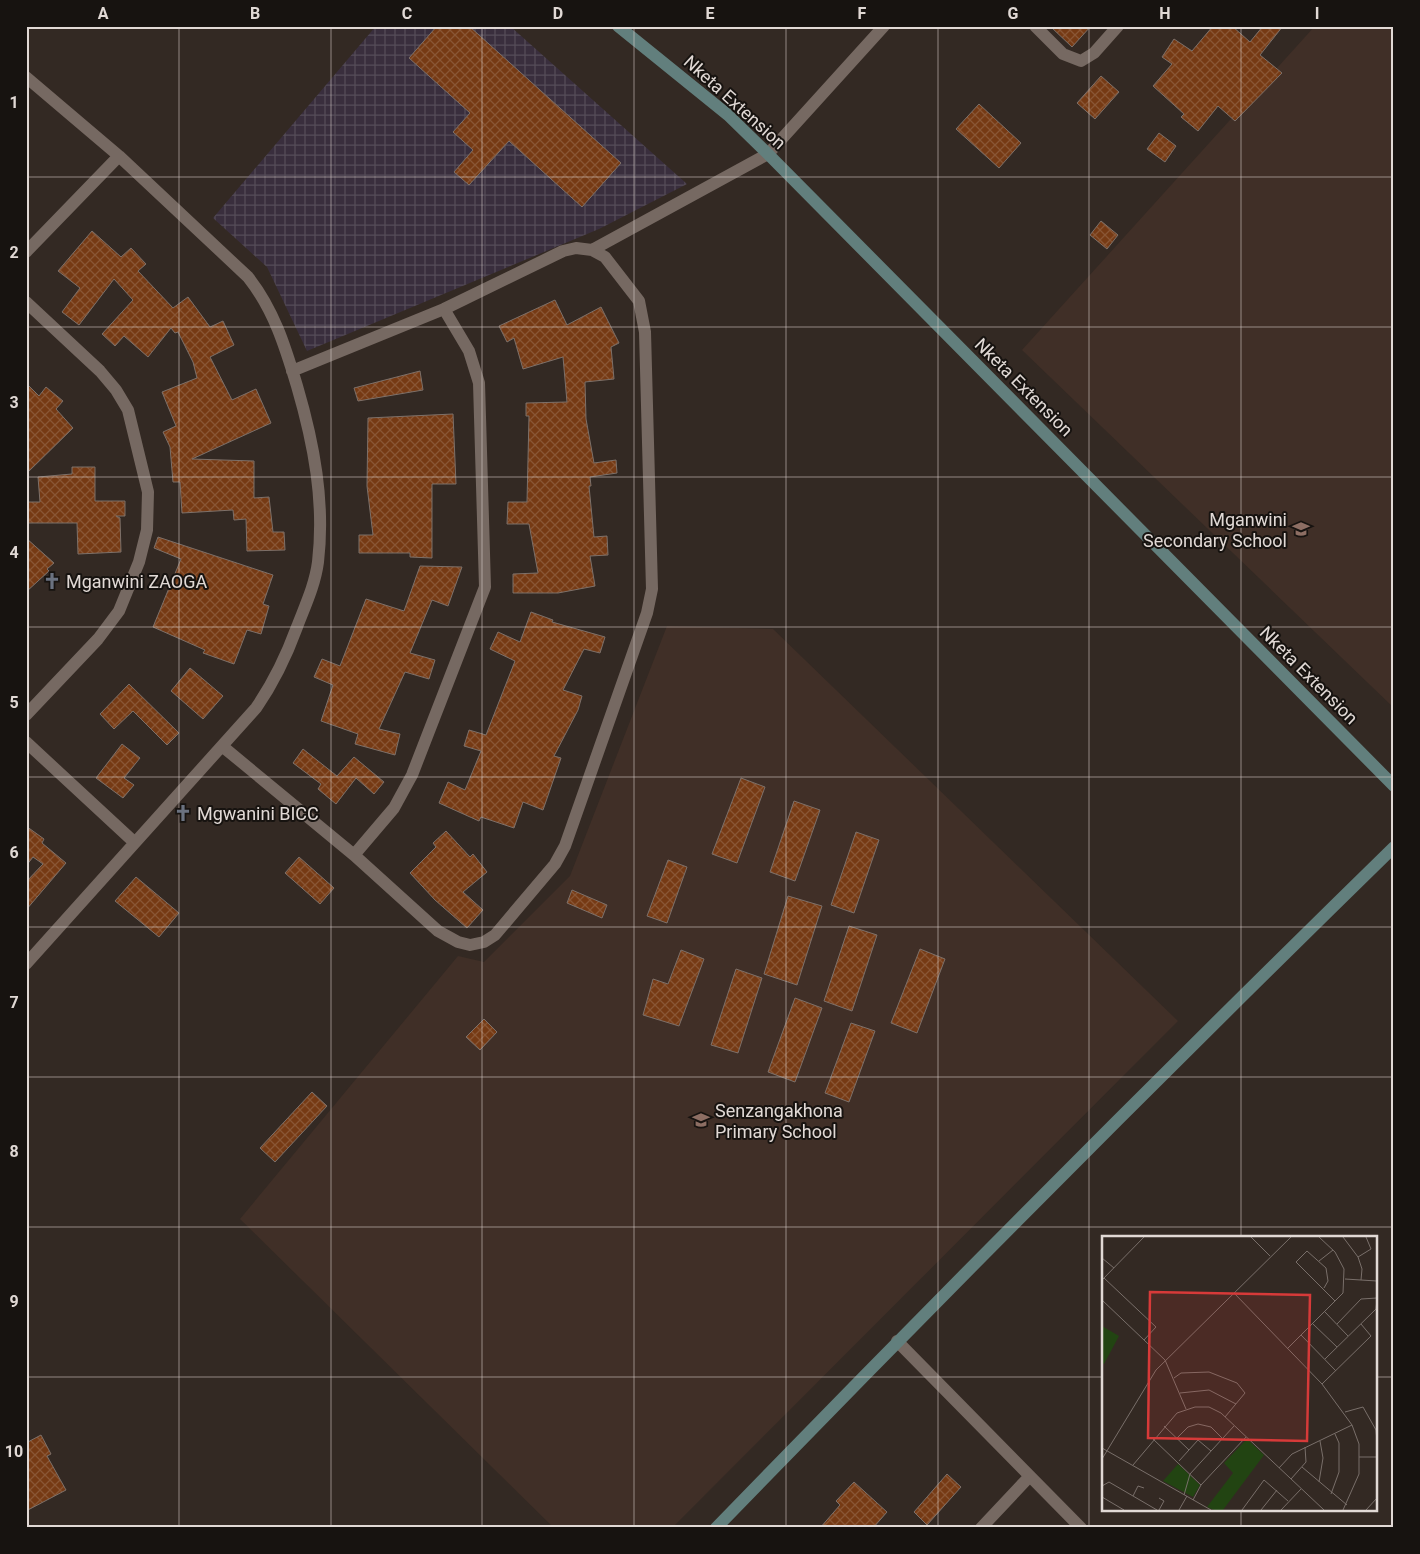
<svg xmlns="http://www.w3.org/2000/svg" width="1420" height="1554" viewBox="0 0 1420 1554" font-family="Roboto,sans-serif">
<defs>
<pattern id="industrial-grid" width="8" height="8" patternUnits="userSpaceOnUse" patternTransform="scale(1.25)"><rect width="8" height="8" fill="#392e3d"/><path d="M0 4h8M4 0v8" fill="none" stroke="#554c58"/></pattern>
<pattern id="building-cross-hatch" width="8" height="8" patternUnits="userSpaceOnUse" patternTransform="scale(1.25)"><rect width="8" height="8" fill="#763a14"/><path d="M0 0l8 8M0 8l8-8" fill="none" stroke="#895635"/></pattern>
</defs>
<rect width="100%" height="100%" fill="#332923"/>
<!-- industrial -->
<path fill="url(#industrial-grid)" d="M 376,26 L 510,26 L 687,184 L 599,229 L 307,351 L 267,267 L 213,218 Z"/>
<!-- built -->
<path fill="#402f27" d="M 1315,26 L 1394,26 L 1394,708 L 1022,350 Z
M 667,626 L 773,629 L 1178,1021 L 672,1528 L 554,1528 L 240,1219 L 458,956 L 484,962 L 570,876 Z"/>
<!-- building -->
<path fill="url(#building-cross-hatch)" stroke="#7d7069" d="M 437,26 L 469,26 L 621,163 L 582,207 L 509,141 L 469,185 L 454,172 L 473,150 L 453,132 L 470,113 L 409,58 Z
M 1050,26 L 1091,26 L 1072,47 Z
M 1213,26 L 1232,26 L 1250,42 L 1263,26 L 1283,26 L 1260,55 L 1282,73 L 1235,121 L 1218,106 L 1198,131 L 1181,117 L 1184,114 L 1153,86 L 1172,64 L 1162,57 L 1174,39 L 1192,51 Z
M 1101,76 L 1119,92 L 1095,119 L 1077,103 Z
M 979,104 L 1021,143 L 999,168 L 956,129 Z
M 1159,133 L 1176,146 L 1165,162 L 1147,149 Z
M 1101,221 L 1118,235 L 1107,249 L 1090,235 Z
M 92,231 L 121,257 L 131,248 L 146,264 L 138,271 L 173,308 L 188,297 L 210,327 L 223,321 L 234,345 L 210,357 L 232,400 L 256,389 L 271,423 L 192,459 L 254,461 L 254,498 L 269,497 L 273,532 L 284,532 L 285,550 L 247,551 L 246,519 L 234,520 L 233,510 L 182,513 L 180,482 L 173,482 L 170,447 L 163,432 L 176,426 L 162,392 L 197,378 L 193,362 L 178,332 L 175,333 L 171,328 L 148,357 L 124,336 L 115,346 L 102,334 L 133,300 L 114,279 L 79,325 L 62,312 L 80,288 L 58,271 Z
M 555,300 L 567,325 L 601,307 L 619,343 L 611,347 L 614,379 L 585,382 L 586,419 L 594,463 L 616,460 L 617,473 L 590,477 L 591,486 L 589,486 L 594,537 L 607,536 L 608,555 L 590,556 L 595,586 L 558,593 L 513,593 L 513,574 L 538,573 L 529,524 L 507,524 L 508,502 L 527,502 L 529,416 L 526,416 L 526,403 L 567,402 L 563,357 L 523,369 L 514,338 L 507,342 L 499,326 Z
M 420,371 L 423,390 L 358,401 L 354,388 Z
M 26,383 L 39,396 L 46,387 L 63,401 L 56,409 L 73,428 L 26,474 Z
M 453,414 L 456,484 L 432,484 L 432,558 L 410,557 L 410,553 L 359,553 L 359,535 L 373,535 L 367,486 L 368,418 Z
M 72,467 L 95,467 L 95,501 L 125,501 L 125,516 L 116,516 L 120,518 L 121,552 L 78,554 L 77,523 L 26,523 L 26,502 L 40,502 L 38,477 L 72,474 Z
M 158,537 L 273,575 L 263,604 L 269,606 L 261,634 L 247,630 L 234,664 L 203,653 L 205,650 L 153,627 L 181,559 L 154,548 Z
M 26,538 L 54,563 L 47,569 L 49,571 L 26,592 Z
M 420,566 L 462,567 L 448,606 L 432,600 L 410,653 L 435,660 L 429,679 L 405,672 L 379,729 L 400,734 L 395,755 L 355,744 L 358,734 L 321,721 L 333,685 L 314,677 L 322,659 L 340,666 L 366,599 L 404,611 Z
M 531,612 L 553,620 L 552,622 L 605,637 L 600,653 L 584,649 L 563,690 L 582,696 L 578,710 L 554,756 L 561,758 L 543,810 L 523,802 L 514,828 L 481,817 L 479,821 L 439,803 L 448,782 L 465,790 L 481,751 L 464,746 L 469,730 L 486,735 L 515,661 L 490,649 L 498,632 L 520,642 Z
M 190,668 L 223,696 L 203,719 L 171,691 Z
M 129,684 L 179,733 L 167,745 L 133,711 L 114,729 L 100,714 Z
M 122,744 L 140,758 L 124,778 L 134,785 L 123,798 L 96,778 Z
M 303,749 L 337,776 L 354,757 L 384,782 L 374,794 L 356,778 L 336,804 L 318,789 L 321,784 L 293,763 Z
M 741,778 L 765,787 L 737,863 L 712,854 Z
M 794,801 L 820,810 L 795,881 L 770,872 Z
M 26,826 L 44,839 L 42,843 L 66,863 L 26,910 L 26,882 L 43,864 L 33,857 L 26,866 Z
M 446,831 L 470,857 L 473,854 L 487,872 L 463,892 L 483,910 L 467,928 L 435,900 L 410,873 L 436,847 L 433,843 Z
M 856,832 L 879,840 L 854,913 L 831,905 Z
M 299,857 L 334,888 L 320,904 L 285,873 Z
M 668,860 L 687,867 L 667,923 L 647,916 Z
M 136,877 L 179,913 L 159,937 L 115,901 Z
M 572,890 L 607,905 L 602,918 L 567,903 Z
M 788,896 L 822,906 L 797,985 L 764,974 Z
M 849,926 L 877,935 L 852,1011 L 824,1001 Z
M 920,949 L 945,959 L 917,1033 L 891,1023 Z
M 681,950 L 704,959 L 679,1026 L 643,1015 L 653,979 L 668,984 Z
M 736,969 L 762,978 L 738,1053 L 711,1045 Z
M 795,998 L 822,1008 L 795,1082 L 768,1072 Z
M 484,1019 L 497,1032 L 480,1050 L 466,1037 Z
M 851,1023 L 875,1031 L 849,1102 L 825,1093 Z
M 312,1092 L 327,1106 L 275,1162 L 260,1148 Z
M 41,1435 L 51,1454 L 47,1456 L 66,1490 L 26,1511 L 26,1443 Z
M 947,1474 L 961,1487 L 927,1525 L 914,1512 Z
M 854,1482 L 887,1512 L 873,1528 L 820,1528 L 840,1505 L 836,1501 Z"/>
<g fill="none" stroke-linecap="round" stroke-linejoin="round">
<!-- street -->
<path stroke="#766962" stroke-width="12" d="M 1035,26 L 1063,54 L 1081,61 L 1094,53 L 1118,26
M 26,77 L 119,156 L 248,277 C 274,310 285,346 297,386 C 314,444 325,502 318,562 C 315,585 305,606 297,627 C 286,657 274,682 256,708 L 26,964
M 592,250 L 768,154 L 884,26
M 26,252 L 119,156
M 26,302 L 100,371 L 116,390 L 128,410 L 148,492 L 147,530 L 139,562 L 119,611 L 98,639 L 26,715
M 26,742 L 134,842
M 222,746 L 354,855 L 438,931 L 458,942 L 470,945 L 484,942 L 495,935 L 555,864 L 565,846 L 647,613 L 652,589 L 645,332 L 639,301 L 605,257 L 592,250 L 576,248 L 563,251 L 444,309 L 292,371
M 354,855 L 394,808 L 412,775 L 485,587 L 479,383 L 469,351 L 444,309
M 897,1341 L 1081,1528
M 981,1528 L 1030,1476"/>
<!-- secondary -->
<path stroke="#627f7d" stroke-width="12" d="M 618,26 L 728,115 L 768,154 L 1394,786
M 716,1528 C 939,1298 1165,1071 1394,847"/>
</g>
<!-- grid -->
<path fill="none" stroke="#e1d9d5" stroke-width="1" stroke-opacity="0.55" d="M 179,26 L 179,1528M 331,26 L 331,1528M 482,26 L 482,1528M 634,26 L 634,1528M 786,26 L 786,1528M 938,26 L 938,1528M 1089,26 L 1089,1528M 1241,26 L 1241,1238M 26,177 L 1394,177M 26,327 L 1394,327M 26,477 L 1394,477M 26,627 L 1394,627M 26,777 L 1394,777M 26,927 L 1394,927M 26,1077 L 1394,1077M 26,1227 L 1394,1227M 26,1377 L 1104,1377M 1376,1377 L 1394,1377M 1241,1510 L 1241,1528"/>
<!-- icons -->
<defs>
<g id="school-bare" transform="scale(1.35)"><path d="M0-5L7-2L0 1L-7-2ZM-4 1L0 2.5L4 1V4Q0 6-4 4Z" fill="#8d6e63" stroke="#171310" stroke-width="2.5" paint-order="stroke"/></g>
<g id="church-bare" transform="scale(1.35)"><path d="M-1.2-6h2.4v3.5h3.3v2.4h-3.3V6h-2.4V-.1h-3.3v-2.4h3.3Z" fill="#6b7280" stroke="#171310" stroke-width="2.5" paint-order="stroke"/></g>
</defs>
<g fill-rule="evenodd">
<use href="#school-bare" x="1301" y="529"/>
<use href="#church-bare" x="52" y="581"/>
<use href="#church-bare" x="183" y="813"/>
<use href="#school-bare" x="701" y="1120"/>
</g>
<g text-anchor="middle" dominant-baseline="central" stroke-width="4" stroke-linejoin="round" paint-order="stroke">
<!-- street labels -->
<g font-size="18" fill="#e1d9d5" stroke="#171310">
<text transform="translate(735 102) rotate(42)">Nketa Extension</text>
<text transform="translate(1024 387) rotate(45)">Nketa Extension</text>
<text transform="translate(1309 675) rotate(45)">Nketa Extension</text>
</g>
<!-- poi labels -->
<g font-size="18" fill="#e1d9d5" stroke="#171310" text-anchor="start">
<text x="1287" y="519" text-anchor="end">Mganwini<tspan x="1287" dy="21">Secondary School</tspan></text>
<text x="66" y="581">Mganwini ZAOGA</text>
<text x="197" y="813">Mgwanini BICC</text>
<text x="715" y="1110">Senzangakhona<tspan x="715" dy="21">Primary School</tspan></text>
</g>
</g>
<!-- overview -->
<g transform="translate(1102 1236)">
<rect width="275" height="275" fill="#332923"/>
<path d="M 0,90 L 17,100 L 2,128 L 0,127 ZM 76,228 L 98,249 L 91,261 L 61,245 Z" fill="#224412"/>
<path d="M 145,203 L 162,219 L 121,274 L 112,274 L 105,271 L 131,237 L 122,227 Z" fill="#224412"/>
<path fill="none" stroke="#796f6a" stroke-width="1" d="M 149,1 L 168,20M 241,1 L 256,21 L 260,33 L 259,44M 256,21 L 269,13 L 264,1M 0,22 L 12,32M 217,25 L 231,14M 2,42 L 54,91 L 42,104M 243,43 L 275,45M 0,44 L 42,1M 222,52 L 226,45 L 224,32 L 205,15 L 194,26 L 233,65M 132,57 L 220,148 L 250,189 L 257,208 L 257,238 L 241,274M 0,64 L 63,124 L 84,173M 223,76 L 246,100M 211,88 L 235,111M 235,88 L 259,63 L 275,62M 199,99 L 234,135M 185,113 L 241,57 L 242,33 L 233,16 L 217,1M 223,123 L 274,73 L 275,63M 72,142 L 79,137 L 107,136 L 135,147 L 143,157 L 123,181M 220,148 L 269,100 L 259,88M 78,157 L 107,154 L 134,168M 243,176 L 261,171 L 274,194 L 275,206M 62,190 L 87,214M 51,203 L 99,249M 74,203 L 86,191 L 96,188 L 109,191 L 120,202M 0,212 L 109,274M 257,221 L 275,221M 0,223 L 54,134 L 189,1M 77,225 L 96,204 L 109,215M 31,229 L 75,177 L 93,171 L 107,171 L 119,177 L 222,274M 200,231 L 245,269M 177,232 L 190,218 L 250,189M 189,243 L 204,226 L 203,211M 217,246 L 221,222 L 218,205M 0,250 L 7,246 L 55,274M 229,258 L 237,236 L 237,207 L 233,198M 82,259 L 88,238 L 132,190M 31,260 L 36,250 L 42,252M 0,261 L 22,274M 91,264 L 99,249 L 144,201M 57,274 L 62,265 L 57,262M 77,274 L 85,260M 140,274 L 162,244 L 186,265M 159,274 L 175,254M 179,274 L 199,253M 264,274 L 275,262"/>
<path fill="#d73a39" fill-opacity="0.15" stroke="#d73a39" stroke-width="2.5" d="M 48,56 L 208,59 L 205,205 L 46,202 Z"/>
<rect width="275" height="275" fill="none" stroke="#e1d9d5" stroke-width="2.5"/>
</g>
<!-- border -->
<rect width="1420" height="1554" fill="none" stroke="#171310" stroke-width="55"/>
<rect x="28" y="28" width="1364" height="1498" fill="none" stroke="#e1d9d5" stroke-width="2"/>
<g font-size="16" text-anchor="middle" font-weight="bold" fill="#e1d9d5">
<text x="103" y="19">A</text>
<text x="255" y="19">B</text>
<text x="407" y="19">C</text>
<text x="558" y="19">D</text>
<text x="710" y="19">E</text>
<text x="862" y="19">F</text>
<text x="1013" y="19">G</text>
<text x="1165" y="19">H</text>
<text x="1317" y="19">I</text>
<text x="14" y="108">1</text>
<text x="14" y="258">2</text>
<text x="14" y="408">3</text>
<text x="14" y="558">4</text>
<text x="14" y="708">5</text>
<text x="14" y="858">6</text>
<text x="14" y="1008">7</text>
<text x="14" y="1157">8</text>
<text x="14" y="1307">9</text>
<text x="14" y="1457">10</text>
</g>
</svg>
